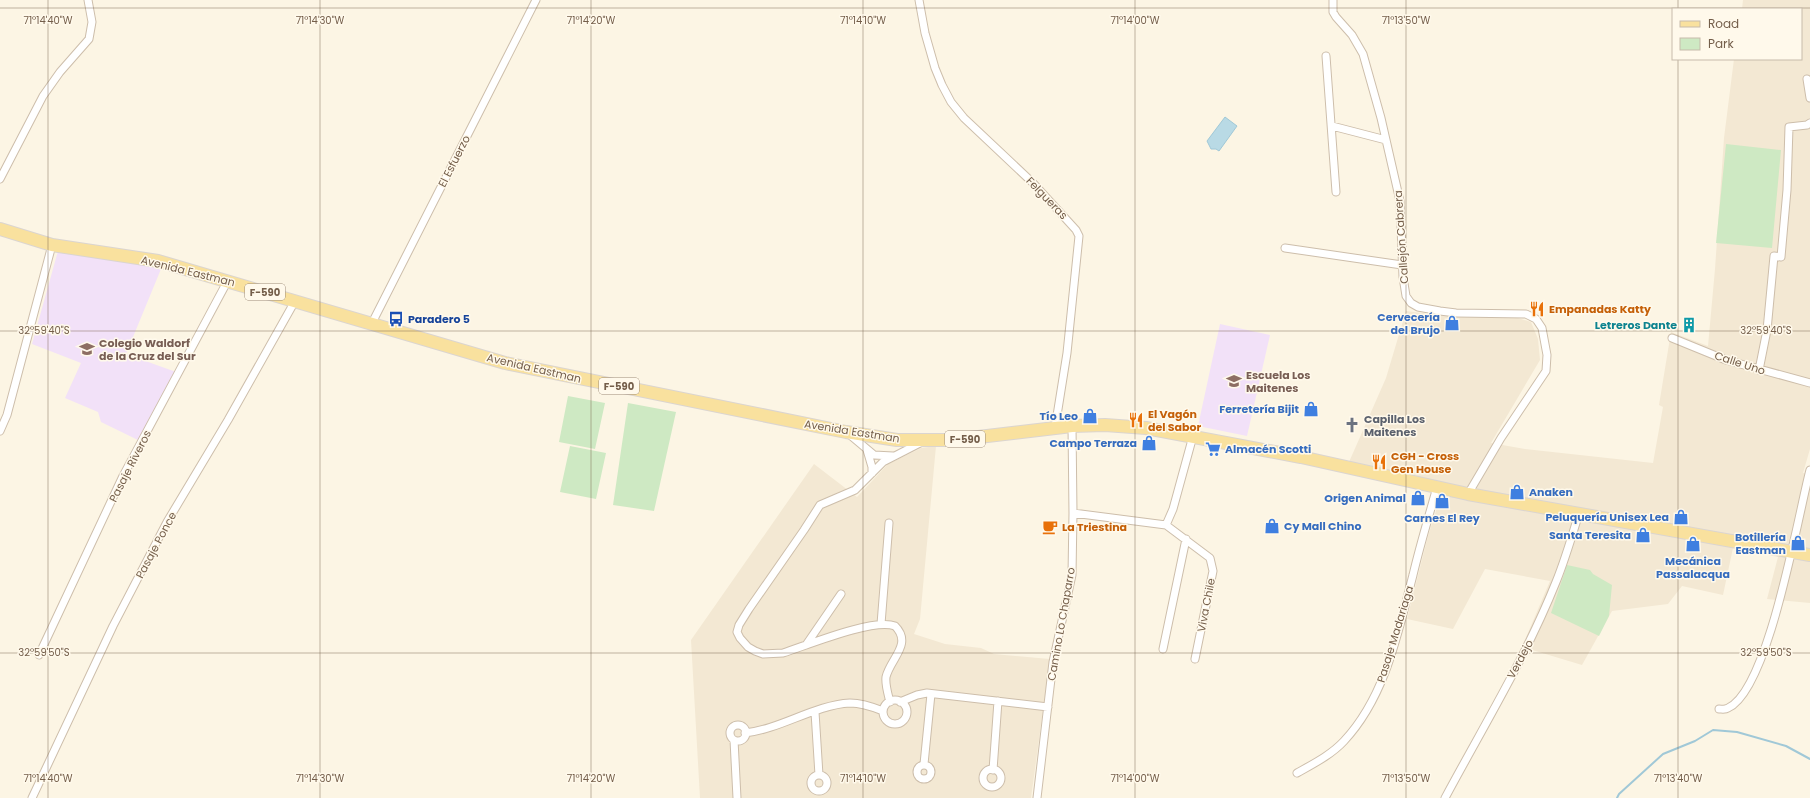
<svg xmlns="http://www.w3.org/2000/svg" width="1810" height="798" viewBox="0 0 1810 798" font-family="Poppins,sans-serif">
<rect width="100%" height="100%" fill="#fcf5e4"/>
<!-- residential -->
<path fill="#f3e8d3" d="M 1743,0 L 1810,0 L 1810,449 L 1803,473 L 1810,474 L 1810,603 L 1767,599 L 1778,557 L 1733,548 L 1723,595 L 1682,586 L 1668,604 L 1612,611 L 1582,665 L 1522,647 L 1550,581 L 1485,569 L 1453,629 L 1407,619 L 1428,536 L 1441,495 L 1465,488 L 1349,462 L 1386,378 L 1406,311 L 1438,315 L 1518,318 L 1531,322 L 1538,339 L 1540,360 L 1491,443 L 1525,449 L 1653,463 L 1663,407 L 1659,405 L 1671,332 L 1708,346 L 1715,269 L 1724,138 L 1734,59 L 1801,59 L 1801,9 L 1742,9 Z
M 936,446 L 920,619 L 914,634 L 945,644 L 981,648 L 994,654 L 1050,659 L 1031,798 L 700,798 L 691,640 L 814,464 L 857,497 L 888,464 L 921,448 Z"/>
<!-- education -->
<path fill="#f2e1f8" d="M 58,251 L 110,258 L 161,269 L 126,354 L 176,372 L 140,441 L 101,422 L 98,412 L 65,398 L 81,363 L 32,344 Z
M 1220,324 L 1270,335 L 1247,436 L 1198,426 Z"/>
<!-- green -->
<path fill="#cee9c3" d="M 1726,144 L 1781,150 L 1772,248 L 1716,243 Z
M 568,396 L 605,403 L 595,449 L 559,442 Z
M 628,403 L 676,412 L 654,511 L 613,505 Z
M 570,446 L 606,453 L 596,499 L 560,492 Z
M 1567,565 L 1590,570 L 1593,574 L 1612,585 L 1609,616 L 1599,636 L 1551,613 Z"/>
<!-- water -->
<path fill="#b9dae5" stroke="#a0c8d7" d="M 1225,117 L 1237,126 L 1219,151 L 1216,149 L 1211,149 L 1207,141 Z"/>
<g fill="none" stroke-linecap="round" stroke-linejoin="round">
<!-- stream -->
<path stroke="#a0c8d7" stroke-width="2" d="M 1617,798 L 1619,794 L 1663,754 L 1695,741 L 1713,730 L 1737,732 L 1786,746 L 1810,759"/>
<!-- street casing -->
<g stroke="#cdbeab" stroke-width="9">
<path id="street" d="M 919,0 L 925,33 L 935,68 L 942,85 L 951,102 L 964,118 L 1034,184 L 1076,230 L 1079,236 L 1067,353 L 1055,428
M 1333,0 L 1333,12 L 1336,17 L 1352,35 L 1363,54 L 1381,118 L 1400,201 L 1403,277 L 1406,296 L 1411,303 L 1418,307 L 1440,311 L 1456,313 L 1526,314 L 1536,319 L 1542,328 L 1547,355 L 1546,371 L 1501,438 L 1468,494
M 1326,56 L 1336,192
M 1807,79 L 1810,98
M 1332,126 L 1386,140
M 0,179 L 43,96 L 60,72 L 89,39 L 92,22 L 88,0
M 1285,248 L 1402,265
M 372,323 L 536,0
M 1672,338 L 1726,360 L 1810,383
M 1759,370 L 1767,330 L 1774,256 L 1781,257 L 1787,190 L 1789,127 L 1807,125 L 1810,123
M 0,431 L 7,415 L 52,245
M 849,434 L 874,455 L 893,456
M 867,450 L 872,467 L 872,473
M 1073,513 L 1166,525 L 1210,558 L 1213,571 L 1195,659
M 1166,525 L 1173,509 L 1193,436
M 881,624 L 889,523
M 806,645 L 841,594
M 1163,649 L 1186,539
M 39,655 L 123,476 L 228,280
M883 712a12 12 0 1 1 24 0a12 12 0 1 1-24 0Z
M 890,702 C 888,694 885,685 886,677 C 890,659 913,644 895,626 C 873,618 808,645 783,653 L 763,654 L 755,651 L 748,647 L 740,638 L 737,632 L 739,625 L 749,609 L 804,530 L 820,505 L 855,490 L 883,462 L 922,442
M 900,702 L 917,695 L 927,693 L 1048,707
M 1719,709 C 1722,709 1725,710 1728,708 C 1769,690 1798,515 1810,470
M 815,712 L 819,775
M730 733a8 8 0 1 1 16 0a8 8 0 1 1-16 0Z
M 745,733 C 781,729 814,705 850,703 C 862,703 873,707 883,711
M 734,740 L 737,798
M 924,764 L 931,694
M917 772a7 7 0 1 1 14 0a7 7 0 1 1-14 0Z
M983 778a9 9 0 1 1 18 0a9 9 0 1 1-18 0Z
M 993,770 L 998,701
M 1297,773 C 1313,764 1331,755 1344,741 C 1386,696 1398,632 1413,575 C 1420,545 1429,516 1437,487
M811 783a8 8 0 1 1 16 0a8 8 0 1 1-16 0Z
M 32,798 L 113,626 L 167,522 L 228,420 L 295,301
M 1037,798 L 1053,662 L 1072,575 L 1073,513 L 1072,426
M 1445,798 C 1483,727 1526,657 1556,582 C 1565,560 1572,536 1579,513"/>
</g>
<!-- primary casing -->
<g stroke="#dbd5d0" stroke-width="14">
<path id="primary" d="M 0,229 L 52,245 L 158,261 L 505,363 L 846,432 L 897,440 L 953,440 L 1072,426 L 1105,425 L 1146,428 L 1301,457 L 1468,494 L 1810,555"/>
</g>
<!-- street -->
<use href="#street" stroke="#fff" stroke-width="7"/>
<!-- primary -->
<use href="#primary" stroke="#f9e19e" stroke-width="12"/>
</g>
<!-- ticks -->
<path fill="none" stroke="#745e4a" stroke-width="1" stroke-opacity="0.45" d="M 48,0 L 48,798M 320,0 L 320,798M 591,0 L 591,798M 863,0 L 863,798M 1135,0 L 1135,798M 1406,0 L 1406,798M 1678,0 L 1678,9M 0,8 L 1810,8M 1678,59 L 1678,798M 0,331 L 1810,331M 0,653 L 1810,653"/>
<!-- icons -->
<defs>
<g id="restaurant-bare" transform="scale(1.2)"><path d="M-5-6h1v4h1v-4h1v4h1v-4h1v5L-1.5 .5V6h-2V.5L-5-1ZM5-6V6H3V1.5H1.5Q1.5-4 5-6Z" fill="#e8710a" stroke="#fff9eb" stroke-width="2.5" paint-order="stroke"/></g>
<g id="bus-bare" transform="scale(1.2)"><path d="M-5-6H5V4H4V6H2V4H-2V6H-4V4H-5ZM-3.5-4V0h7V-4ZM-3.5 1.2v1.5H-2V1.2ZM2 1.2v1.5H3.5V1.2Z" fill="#1a4fb4" stroke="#fff9eb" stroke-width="2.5" paint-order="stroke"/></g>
<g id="shop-bare" transform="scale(1.2)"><path d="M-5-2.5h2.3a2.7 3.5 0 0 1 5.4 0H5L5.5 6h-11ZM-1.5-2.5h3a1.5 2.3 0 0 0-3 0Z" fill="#3f7fe0" stroke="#fff9eb" stroke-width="2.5" paint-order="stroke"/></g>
<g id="building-bare" transform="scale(1.2)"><path d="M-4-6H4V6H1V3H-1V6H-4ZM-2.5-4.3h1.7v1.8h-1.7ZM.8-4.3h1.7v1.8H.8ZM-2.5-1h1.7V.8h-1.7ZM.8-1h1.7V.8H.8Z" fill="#0f9aa8" stroke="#fff9eb" stroke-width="2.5" paint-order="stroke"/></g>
<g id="school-bare" transform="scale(1.2)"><path d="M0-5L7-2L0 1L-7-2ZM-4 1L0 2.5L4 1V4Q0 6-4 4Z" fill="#8d6e63" stroke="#fff9eb" stroke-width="2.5" paint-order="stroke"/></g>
<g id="church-bare" transform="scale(1.2)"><path d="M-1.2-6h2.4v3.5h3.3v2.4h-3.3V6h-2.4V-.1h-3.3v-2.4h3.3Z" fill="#6b7280" stroke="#fff9eb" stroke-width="2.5" paint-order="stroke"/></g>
<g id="supermarket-bare" transform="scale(1.2)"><path d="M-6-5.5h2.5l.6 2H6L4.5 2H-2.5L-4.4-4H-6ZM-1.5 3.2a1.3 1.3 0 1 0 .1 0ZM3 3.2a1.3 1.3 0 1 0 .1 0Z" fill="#3f7fe0" stroke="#fff9eb" stroke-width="2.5" paint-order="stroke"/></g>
<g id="cafe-bare" transform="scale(1.2)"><path d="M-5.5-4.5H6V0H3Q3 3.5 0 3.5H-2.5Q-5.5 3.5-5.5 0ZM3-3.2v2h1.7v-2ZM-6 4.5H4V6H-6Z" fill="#e8710a" stroke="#fff9eb" stroke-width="2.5" paint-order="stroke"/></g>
</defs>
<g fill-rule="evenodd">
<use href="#restaurant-bare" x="1537" y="309"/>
<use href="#bus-bare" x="396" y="319"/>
<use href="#shop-bare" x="1452" y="323"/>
<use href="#building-bare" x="1689" y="325"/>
<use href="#school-bare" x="87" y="349"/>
<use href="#school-bare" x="1234" y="381"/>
<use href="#shop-bare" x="1311" y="409"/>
<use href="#shop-bare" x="1090" y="416"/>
<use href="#restaurant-bare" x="1136" y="420"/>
<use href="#church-bare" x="1352" y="425"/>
<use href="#shop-bare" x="1149" y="443"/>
<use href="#supermarket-bare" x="1213" y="449"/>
<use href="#restaurant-bare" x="1379" y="462"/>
<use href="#shop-bare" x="1517" y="492"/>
<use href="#shop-bare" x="1418" y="498"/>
<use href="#shop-bare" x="1442" y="501"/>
<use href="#shop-bare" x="1681" y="517"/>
<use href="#shop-bare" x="1272" y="526"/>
<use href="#cafe-bare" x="1050" y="527"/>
<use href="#shop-bare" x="1643" y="535"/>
<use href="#shop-bare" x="1798" y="543"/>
<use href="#shop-bare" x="1693" y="544"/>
</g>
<g text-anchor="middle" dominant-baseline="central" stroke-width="3" stroke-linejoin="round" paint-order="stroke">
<!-- shield labels -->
<g fill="#fff9eb" stroke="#9e8c7a" stroke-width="1">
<rect x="245" y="284" width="40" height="16" rx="3"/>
<rect x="599" y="378" width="40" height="16" rx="3"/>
<rect x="945" y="431" width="40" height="16" rx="3"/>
</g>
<g font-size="10" font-weight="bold" fill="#745e4a">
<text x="265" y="292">F-590</text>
<text x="619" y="386">F-590</text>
<text x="965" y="439">F-590</text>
</g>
<!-- street labels -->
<g font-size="11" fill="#745e4a" stroke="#fff9eb">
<text transform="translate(454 161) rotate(-63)">El Esfuerzo</text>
<text transform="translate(1047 198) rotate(46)">Felgueras</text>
<text transform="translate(1401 237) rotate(-94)">Callejón Cabrera</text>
<text transform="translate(188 271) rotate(14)">Avenida Eastman</text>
<text transform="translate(1740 363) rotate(18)">Calle Uno</text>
<text transform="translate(534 368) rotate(13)">Avenida Eastman</text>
<text transform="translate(852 431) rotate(9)">Avenida Eastman</text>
<text transform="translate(130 466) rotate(-63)">Pasaje Riveros</text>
<text transform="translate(156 545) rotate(-62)">Pasaje Ponce</text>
<text transform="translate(1206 605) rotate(-79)">Viva Chile</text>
<text transform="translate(1061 624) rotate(-80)">Camino Lo Chaparro</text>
<text transform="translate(1395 634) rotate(-73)">Pasaje Madariaga</text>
<text transform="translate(1520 659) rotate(-62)">Verdejo</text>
</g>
<!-- food labels -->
<g font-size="11" font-weight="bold" fill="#c56008" stroke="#fff9eb" text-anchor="start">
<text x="1549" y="309">Empanadas Katty</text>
<text x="1148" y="414">El Vagón<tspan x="1148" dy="13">del Sabor</tspan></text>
<text x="1391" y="456">CGH - Cross<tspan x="1391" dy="13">Gen House</tspan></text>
<text x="1062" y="527">La Triestina</text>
</g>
<!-- shop labels -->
<g font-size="11" font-weight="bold" fill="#366cbe" stroke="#fff9eb" text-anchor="end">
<text x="1440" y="317">Cervecería<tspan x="1440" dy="13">del Brujo</tspan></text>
<text x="1299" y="409">Ferretería Bijit</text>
<text x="1078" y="416">Tío Leo</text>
<text x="1137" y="443">Campo Terraza</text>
<text x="1225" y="449" text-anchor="start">Almacén Scotti</text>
<text x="1529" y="492" text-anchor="start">Anaken</text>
<text x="1406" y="498">Origen Animal</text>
<text x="1669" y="517">Peluquería Unisex Lea</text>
<text x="1442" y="518" text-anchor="middle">Carnes El Rey</text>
<text x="1284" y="526" text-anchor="start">Cy Mall Chino</text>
<text x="1631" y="535">Santa Teresita</text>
<text x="1786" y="537">Botillería<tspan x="1786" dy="13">Eastman</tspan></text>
<text x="1693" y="561" text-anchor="middle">Mecánica<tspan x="1693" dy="13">Passalacqua</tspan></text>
</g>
<!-- transit labels -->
<g font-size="11" font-weight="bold" fill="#164399" stroke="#fff9eb" text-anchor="start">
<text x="408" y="319">Paradero 5</text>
</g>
<!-- culture labels -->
<g font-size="11" font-weight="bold" fill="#0d838f" stroke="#fff9eb" text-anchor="end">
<text x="1677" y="325">Letreros Dante</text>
</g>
<!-- education labels -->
<g font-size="11" font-weight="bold" fill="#785e54" stroke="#fff9eb" text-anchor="start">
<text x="99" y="343">Colegio Waldorf<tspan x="99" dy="13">de la Cruz del Sur</tspan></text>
<text x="1246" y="375">Escuela Los<tspan x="1246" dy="13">Maitenes</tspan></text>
</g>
<!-- worship labels -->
<g font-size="11" font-weight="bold" fill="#5b616d" stroke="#fff9eb" text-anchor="start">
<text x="1364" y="419">Capilla Los<tspan x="1364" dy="13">Maitenes</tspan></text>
</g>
</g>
<g font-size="10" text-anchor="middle" fill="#745e4a" stroke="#fff9eb" stroke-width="3" stroke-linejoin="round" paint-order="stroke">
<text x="48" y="24">71°14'40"W</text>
<text x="320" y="24">71°14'30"W</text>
<text x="591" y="24">71°14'20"W</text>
<text x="863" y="24">71°14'10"W</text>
<text x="1135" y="24">71°14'00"W</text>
<text x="1406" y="24">71°13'50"W</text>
<text x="44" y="334">32°59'40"S</text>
<text x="1766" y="334">32°59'40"S</text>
<text x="44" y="656">32°59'50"S</text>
<text x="1766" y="656">32°59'50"S</text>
<text x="48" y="782">71°14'40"W</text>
<text x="320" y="782">71°14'30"W</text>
<text x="591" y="782">71°14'20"W</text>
<text x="863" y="782">71°14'10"W</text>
<text x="1135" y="782">71°14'00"W</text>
<text x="1406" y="782">71°13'50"W</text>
<text x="1678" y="782">71°13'40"W</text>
</g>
<!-- legend -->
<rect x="1672" y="8" width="130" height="52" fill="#fff9eb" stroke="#c7bbab"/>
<rect x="1680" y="21" width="20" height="6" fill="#f9e19e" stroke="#c7bbab"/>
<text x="1708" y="28" font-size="12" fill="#745e4a">Road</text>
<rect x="1680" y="38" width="20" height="12" fill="#cee9c3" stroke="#c7bbab"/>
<text x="1708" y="48" font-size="12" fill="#745e4a">Park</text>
</svg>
